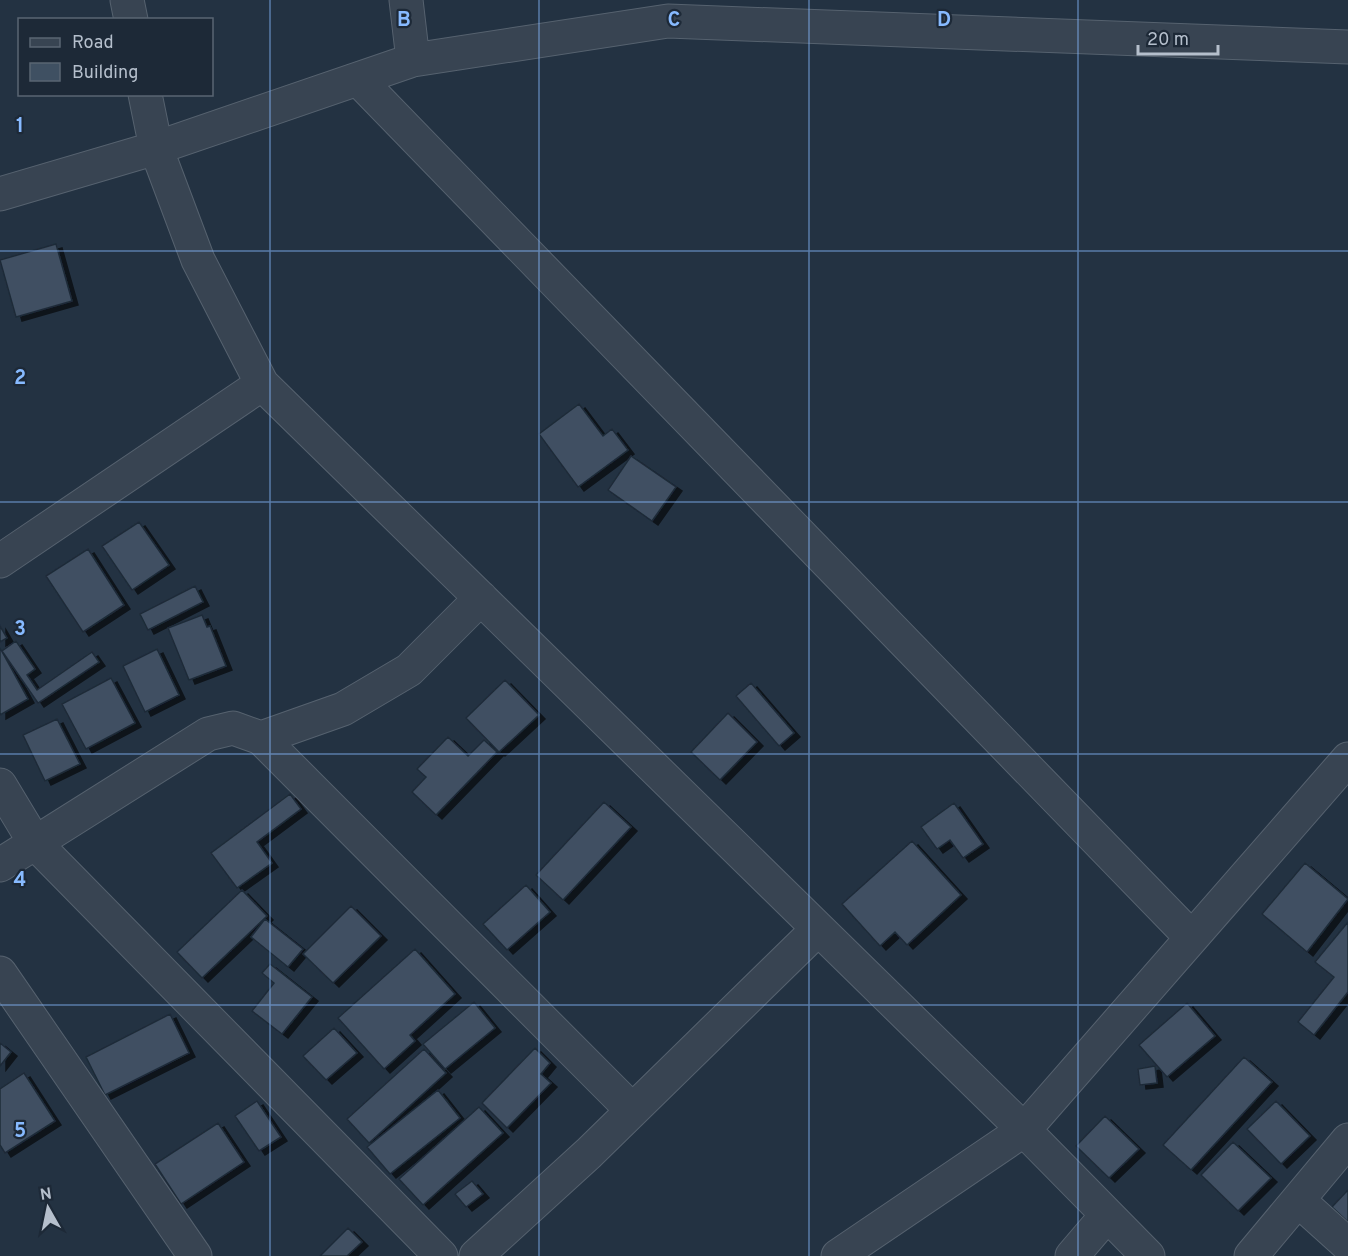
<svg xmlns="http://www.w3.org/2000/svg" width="1348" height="1256" viewBox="0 0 1348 1256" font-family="Overpass,sans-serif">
<defs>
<filter id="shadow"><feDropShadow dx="6" dy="4" stdDeviation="0" flood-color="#0009"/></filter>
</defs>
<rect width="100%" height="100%" fill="#233242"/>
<!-- building -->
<path fill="#3f5062" stroke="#1f2b39" stroke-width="1.5" filter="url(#shadow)" d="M 56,244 L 72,301 L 16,317 L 0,260 Z
M 579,404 L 603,436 L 612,429 L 628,450 L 578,487 L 539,434 Z
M 631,456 L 676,487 L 652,521 L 608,490 Z
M 139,522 L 169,565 L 132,590 L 102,546 Z
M 88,549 L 124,605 L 83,632 L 46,576 Z
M 195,586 L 203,602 L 148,630 L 140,614 Z
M 202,615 L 207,627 L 210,626 L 226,666 L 189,680 L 168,628 Z
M 0,626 L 7,638 L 0,642 Z
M 16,641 L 35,669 L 27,675 L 37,690 L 92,652 L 99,662 L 38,703 L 2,651 Z
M 0,648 L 28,699 L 0,715 Z
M 157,649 L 179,695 L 145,712 L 123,666 Z
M 111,678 L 135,723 L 86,749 L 62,704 Z
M 505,680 L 539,715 L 499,752 L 466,718 Z
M 751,683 L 794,733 L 779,746 L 736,696 Z
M 728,713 L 757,742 L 720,780 L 691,752 Z
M 57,719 L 80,764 L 45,781 L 23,735 Z
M 448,737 L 468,756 L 484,740 L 497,752 L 436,815 L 412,792 L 426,777 L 417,769 Z
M 290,794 L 301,809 L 257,842 L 272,863 L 237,888 L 211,853 Z
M 604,802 L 631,827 L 563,900 L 536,875 Z
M 954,803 L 983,844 L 963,858 L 950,840 L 937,849 L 921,827 Z
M 912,841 L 961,895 L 907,945 L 895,932 L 880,946 L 842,904 Z
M 1305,863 L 1348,899 L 1307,952 L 1262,914 Z
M 526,885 L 550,912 L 507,950 L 483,924 Z
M 242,890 L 267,916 L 202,978 L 177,952 Z
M 351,906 L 381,936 L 333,983 L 303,954 Z
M 265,919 L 303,949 L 288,967 L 251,937 Z
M 1348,922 L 1348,992 L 1314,1035 L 1298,1022 L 1334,977 L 1315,962 Z
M 415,949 L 455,994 L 410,1035 L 415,1041 L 384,1069 L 338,1018 Z
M 270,964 L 312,997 L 282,1034 L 252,1011 L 274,983 L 262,973 Z
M 474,1002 L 495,1028 L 445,1069 L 423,1044 Z
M 1187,1003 L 1215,1036 L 1167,1077 L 1139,1045 Z
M 170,1014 L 189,1053 L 105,1095 L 86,1057 Z
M 334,1028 L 357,1053 L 326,1080 L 303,1056 Z
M 0,1043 L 11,1052 L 0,1066 Z
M 535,1048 L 550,1063 L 541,1074 L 551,1083 L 507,1128 L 482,1103 Z
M 424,1049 L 446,1073 L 369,1143 L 347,1119 Z
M 1244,1057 L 1272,1082 L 1191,1170 L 1163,1145 Z
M 1155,1066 L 1157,1083 L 1140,1085 L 1138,1069 Z
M 24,1073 L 55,1121 L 5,1153 L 0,1145 L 0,1089 Z
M 438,1090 L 460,1118 L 390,1174 L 367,1147 Z
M 257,1101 L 281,1137 L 259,1151 L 235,1116 Z
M 1276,1101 L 1310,1136 L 1281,1164 L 1247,1129 Z
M 479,1107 L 503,1133 L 423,1205 L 399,1179 Z
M 1105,1116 L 1139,1149 L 1109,1178 L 1076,1146 Z
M 218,1123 L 244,1162 L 181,1204 L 155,1164 Z
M 1233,1142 L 1271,1178 L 1238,1211 L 1201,1175 Z
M 472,1181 L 483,1194 L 466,1207 L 455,1194 Z
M 1348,1190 L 1348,1222 L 1332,1207 Z
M 348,1228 L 362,1242 L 347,1256 L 320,1256 Z"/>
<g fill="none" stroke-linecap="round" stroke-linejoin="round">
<!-- minor casing -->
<g stroke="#56626f" stroke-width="35">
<path id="minor" d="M 127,0 L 131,20
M 406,0 L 413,60
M 358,79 L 1191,937
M 145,94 L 156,148 L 198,260 L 262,384 L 1024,1130 L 1148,1256
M 0,194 L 156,148 L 413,60 L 668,21 L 1348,47
M 0,561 L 262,384
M 261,738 L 343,709 L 409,670 L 481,598
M 0,785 L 35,843 L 441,1256
M 0,865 L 208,734 L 233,728 L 261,738 L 631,1109
M 0,973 L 195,1256
M 1298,1200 L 1348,1245
M 476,1256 L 589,1153 L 818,929
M 838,1256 L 1024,1130 L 1348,759
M 1072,1256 L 1107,1215
M 1251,1256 L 1348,1140"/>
</g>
<!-- minor -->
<use href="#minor" stroke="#384452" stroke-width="33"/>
</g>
<!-- grid -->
<path fill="none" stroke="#87baff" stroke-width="1.5" stroke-opacity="0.55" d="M 270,0 L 270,1256M 539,0 L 539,1256M 809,0 L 809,1256M 1078,0 L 1078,1256M 0,251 L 1348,251M 0,502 L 1348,502M 0,754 L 1348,754M 0,1005 L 1348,1005"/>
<g font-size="20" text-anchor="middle" font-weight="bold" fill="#87baff" stroke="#1d2937" stroke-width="4.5" stroke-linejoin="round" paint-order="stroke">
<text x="404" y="26">B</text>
<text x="674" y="26">C</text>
<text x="944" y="26">D</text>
<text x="20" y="132">1</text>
<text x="20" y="384">2</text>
<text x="20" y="635">3</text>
<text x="20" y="886">4</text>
<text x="20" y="1137">5</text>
</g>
<!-- legend -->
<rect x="18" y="18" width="195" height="78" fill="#1d2937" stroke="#5a6573" stroke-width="1.5"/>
<rect x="30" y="38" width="30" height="9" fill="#384452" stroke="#5a6573" stroke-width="1.5"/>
<text x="72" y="48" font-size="18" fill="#b5bfcc">Road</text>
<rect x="30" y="63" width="30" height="18" fill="#3f5062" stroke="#5a6573" stroke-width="1.5"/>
<text x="72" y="78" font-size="18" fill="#b5bfcc">Building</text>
<!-- north arrow -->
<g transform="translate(48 1208) rotate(351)" stroke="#1d2937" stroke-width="4.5" paint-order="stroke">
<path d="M0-4.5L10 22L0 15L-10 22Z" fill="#b5bfcc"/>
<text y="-9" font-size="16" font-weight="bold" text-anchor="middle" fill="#b5bfcc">N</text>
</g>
<!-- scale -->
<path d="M1138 45v9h80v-9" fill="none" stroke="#b5bfcc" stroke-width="3"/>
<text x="1147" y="45" font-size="18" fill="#b5bfcc" stroke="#1d2937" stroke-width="4.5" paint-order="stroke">20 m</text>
</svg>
